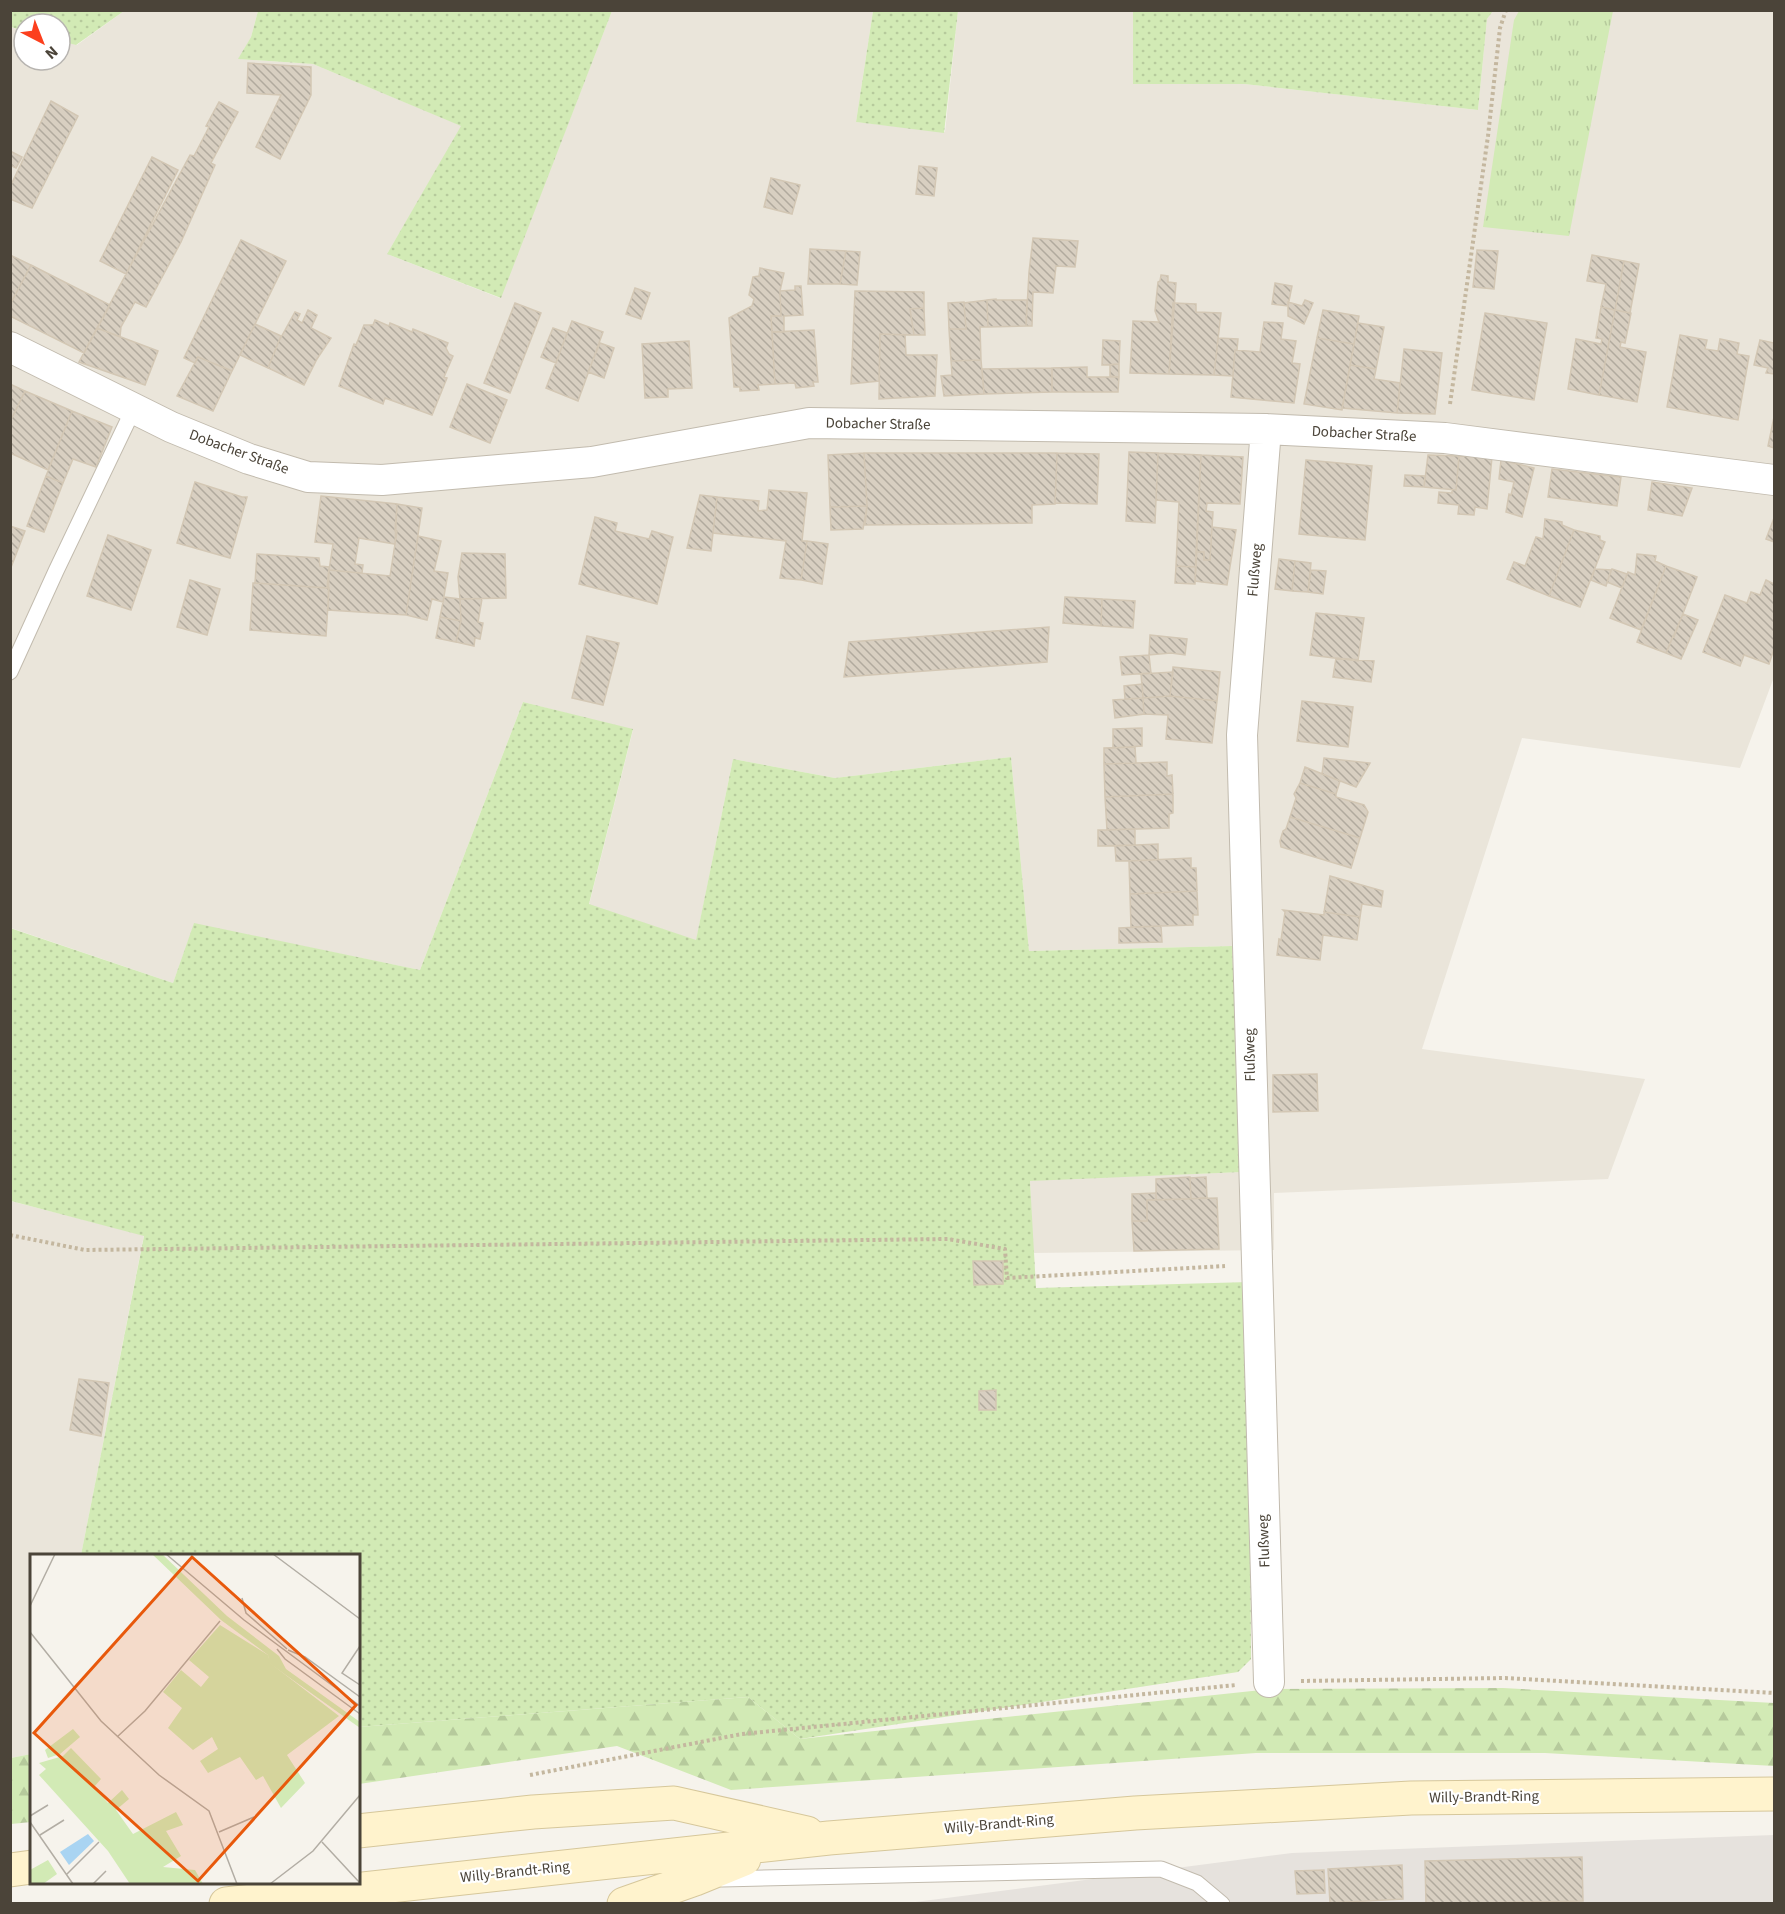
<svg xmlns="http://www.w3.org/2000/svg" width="1785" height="1914" viewBox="0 0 1785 1914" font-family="'Source Sans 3',sans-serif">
<defs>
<pattern id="grass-dots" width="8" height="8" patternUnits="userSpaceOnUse" patternTransform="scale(1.5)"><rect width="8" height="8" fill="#d2eab5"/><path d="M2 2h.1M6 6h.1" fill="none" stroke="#b6ca9c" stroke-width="1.8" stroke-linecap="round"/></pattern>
<pattern id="forest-firs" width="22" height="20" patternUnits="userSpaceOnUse" patternTransform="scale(1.5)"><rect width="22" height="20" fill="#d2eab5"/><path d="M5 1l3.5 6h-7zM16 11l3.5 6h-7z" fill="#b6ca9c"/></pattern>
<pattern id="park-tufts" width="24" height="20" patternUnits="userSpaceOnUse" patternTransform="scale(1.5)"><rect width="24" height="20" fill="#d2eab5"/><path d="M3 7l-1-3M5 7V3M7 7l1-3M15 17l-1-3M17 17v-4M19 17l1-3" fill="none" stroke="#b6ca9c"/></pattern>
<pattern id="building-back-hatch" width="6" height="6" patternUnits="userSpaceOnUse" patternTransform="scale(1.5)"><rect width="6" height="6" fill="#d8cfc1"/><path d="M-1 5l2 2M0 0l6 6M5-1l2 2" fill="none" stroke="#b1aa9e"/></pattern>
</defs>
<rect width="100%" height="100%" fill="#f6f3ec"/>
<!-- residential -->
<path fill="#eae5da" d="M 124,11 L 258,11 L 251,37 L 239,59 L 313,64 L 462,126 L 387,254 L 500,298 L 612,11 L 873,11 L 856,122 L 945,132 L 958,11 L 1133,11 L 1133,84 L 1244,84 L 1478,110 L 1487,19 L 1493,11 L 1774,11 L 1774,677 L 1740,768 L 1522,738 L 1422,1049 L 1645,1079 L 1608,1179 L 1274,1193 L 1274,1250 L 1033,1253 L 1030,1180 L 1242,1172 L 1232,946 L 1029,951 L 1011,757 L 835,778 L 733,759 L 696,941 L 589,905 L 633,730 L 523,702 L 420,970 L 194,924 L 173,983 L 11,928 L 10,27 L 24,31 L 24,60 L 60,60 L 60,41 L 77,45 Z
M 10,1201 L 144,1235 L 81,1555 L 32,1556 L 31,1754 L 11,1758 Z"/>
<!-- industrial -->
<path fill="#e6e2dd" d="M 1774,1835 L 1774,1903 L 900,1904 L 1292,1853 Z"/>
<!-- grass -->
<path fill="url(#grass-dots)" d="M 10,11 L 11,10 L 124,11 L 76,45 L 60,41 L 60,24 L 24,24 L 24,31 L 11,27 Z
M 258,11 L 612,11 L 501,298 L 387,254 L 461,126 L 313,64 L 238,59 L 251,37 Z
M 873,11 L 958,11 L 944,133 L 856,122 Z
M 1133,11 L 1133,10 L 1493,11 L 1487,19 L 1478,110 L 1244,84 L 1133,84 Z
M 523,702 L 633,729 L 589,904 L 696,940 L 733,759 L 835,778 L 1011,757 L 1029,951 L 1232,946 L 1242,1172 L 1030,1181 L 1036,1288 L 1249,1282 L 1251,1659 L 1238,1672 L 800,1739 L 748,1697 L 359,1727 L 358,1556 L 81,1555 L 144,1236 L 11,1201 L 10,928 L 173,983 L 194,923 L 420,970 Z"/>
<!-- forest -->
<path fill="url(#forest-firs)" d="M 1503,1688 L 1774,1703 L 1774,1766 L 1545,1753 L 1256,1753 L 731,1790 L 617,1746 L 359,1784 L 359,1727 L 748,1697 L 800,1739 L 1271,1689 Z
M 31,1754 L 31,1822 L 11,1824 L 11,1758 Z"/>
<!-- park -->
<path fill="url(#park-tufts)" d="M 1519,11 L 1613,11 L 1569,236 L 1483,227 L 1514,20 Z"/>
<!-- building -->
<path fill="url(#building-back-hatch)" stroke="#d3c7b4" stroke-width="1.5" d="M 248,63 L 311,67 L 311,95 L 280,159 L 256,147 L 281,95 L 247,93 Z
M 51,101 L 78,116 L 32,208 L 10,199 L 10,187 Z
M 219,102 L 238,112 L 211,163 L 215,165 L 181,242 L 146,307 L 135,302 L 121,327 L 120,337 L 97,328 L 190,155 L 194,156 L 209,127 L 206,126 Z
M 10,151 L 22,157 L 16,168 L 10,165 Z
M 152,157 L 178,170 L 126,274 L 100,261 Z
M 919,166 L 937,168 L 934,196 L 916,194 Z
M 771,178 L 800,185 L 792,214 L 764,207 Z
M 1033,238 L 1078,241 L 1075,267 L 1056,266 L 1053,293 L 1033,292 L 1032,326 L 1026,326 L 1029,272 Z
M 241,240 L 286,261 L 232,371 L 198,357 L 195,363 L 184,358 Z
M 810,249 L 846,251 L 840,284 L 808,284 Z
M 1477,250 L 1498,251 L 1494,289 L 1473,287 Z
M 846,251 L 860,252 L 857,285 L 840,284 Z
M 10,255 L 31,265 L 10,305 Z
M 1592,255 L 1624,261 L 1615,310 L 1601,307 L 1606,284 L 1587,281 Z
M 1624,261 L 1639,264 L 1630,313 L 1615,310 Z
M 31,265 L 110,305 L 84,353 L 10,316 L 10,305 Z
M 760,268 L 784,273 L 780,291 L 781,316 L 771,316 L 775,384 L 758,385 L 759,390 L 740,391 L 740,387 L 734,387 L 729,318 L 752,306 L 754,299 L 749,295 L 753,277 L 759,276 Z
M 1161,275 L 1168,276 L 1168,282 L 1176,283 L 1169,374 L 1130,373 L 1133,321 L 1159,322 L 1155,311 L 1158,282 L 1160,281 Z
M 1275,283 L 1292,286 L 1288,306 L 1272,304 Z
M 795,286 L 801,286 L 803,315 L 784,316 L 784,332 L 772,332 L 771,316 L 781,316 L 780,291 L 795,290 Z
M 635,288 L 650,293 L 641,319 L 626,314 Z
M 855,291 L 924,292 L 924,308 L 910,309 L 914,335 L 880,334 L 879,381 L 851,384 Z
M 996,299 L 996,300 L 1027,300 L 1026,326 L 988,327 L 987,300 Z
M 987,300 L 988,327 L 980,327 L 981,360 L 951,361 L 949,329 L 966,329 L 964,303 Z
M 1305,300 L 1313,303 L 1304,324 L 1288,316 L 1288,302 L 1302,306 Z
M 964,302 L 966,329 L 949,329 L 948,303 Z
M 515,303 L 541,313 L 510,393 L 484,383 Z
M 1173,303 L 1196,304 L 1196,312 L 1221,313 L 1214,375 L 1169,374 Z
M 1601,307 L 1615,310 L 1599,395 L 1568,389 L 1576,339 L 1601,344 L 1602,339 L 1596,338 Z
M 924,308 L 925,335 L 914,335 L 910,309 Z
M 308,310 L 317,315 L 311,328 L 331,338 L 317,359 L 304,385 L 268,368 L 279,341 L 295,312 L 300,314 L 297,320 L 302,323 Z
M 1323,310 L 1359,316 L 1354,344 L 1317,338 Z
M 1615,310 L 1631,313 L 1625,343 L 1621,342 L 1620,347 L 1646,352 L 1637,402 L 1599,395 Z
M 1485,313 L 1547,323 L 1534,400 L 1472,390 Z
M 375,320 L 389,326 L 390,323 L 412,332 L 413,329 L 448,343 L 446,348 L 449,354 L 453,356 L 444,377 L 447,378 L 432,415 L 385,398 L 383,404 L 339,386 L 354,344 L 356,345 L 364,325 L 373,325 Z
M 572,321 L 603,332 L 578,401 L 546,388 Z
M 1264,322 L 1283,323 L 1281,339 L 1296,341 L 1292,363 L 1300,364 L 1294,403 L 1231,397 L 1235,350 L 1260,352 Z
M 1358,323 L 1384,327 L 1376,369 L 1350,365 Z
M 255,324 L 281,336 L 268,368 L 240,355 Z
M 97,328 L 158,351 L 145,385 L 79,362 Z
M 553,328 L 567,333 L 556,363 L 541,357 Z
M 814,330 L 818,382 L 813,382 L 814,386 L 796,388 L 795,383 L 775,384 L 772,332 Z
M 880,334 L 905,335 L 906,355 L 937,355 L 935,396 L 879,399 Z
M 1680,335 L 1707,340 L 1705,349 L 1718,351 L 1720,339 L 1739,343 L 1737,354 L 1749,356 L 1738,420 L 1667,407 Z
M 1218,338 L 1238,339 L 1237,350 L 1235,350 L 1233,376 L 1214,375 Z
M 1317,338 L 1354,344 L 1342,410 L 1304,404 Z
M 1103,340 L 1120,341 L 1119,364 L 1102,365 Z
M 1760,340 L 1774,343 L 1774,374 L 1766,373 L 1768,368 L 1754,365 Z
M 689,341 L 692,388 L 668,389 L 668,397 L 645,398 L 642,344 Z
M 600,343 L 614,348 L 604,378 L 588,372 Z
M 1404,349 L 1442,353 L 1435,414 L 1397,413 Z
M 198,357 L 232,371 L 213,411 L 177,396 Z
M 981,360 L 984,394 L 944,396 L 941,376 L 952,375 L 951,361 Z
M 1119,364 L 1119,377 L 1110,376 L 1110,365 Z
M 1350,365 L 1376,369 L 1374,379 L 1400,383 L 1397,413 L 1342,408 Z
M 1087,367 L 1087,377 L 1119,377 L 1118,392 L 1052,392 L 1052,368 Z
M 1052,368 L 1052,392 L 984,394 L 982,369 Z
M 10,384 L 25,391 L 10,422 Z
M 467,384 L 507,400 L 490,443 L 450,427 Z
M 25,391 L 72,411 L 48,470 L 10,453 L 10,422 Z
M 72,411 L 112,427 L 96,467 L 73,459 L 63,483 L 46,476 Z
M 1774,417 L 1774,448 L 1768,446 Z
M 1129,452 L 1158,453 L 1155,523 L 1126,521 Z
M 864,453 L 1057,453 L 1055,504 L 1032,505 L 1032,523 L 865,525 L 867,506 Z
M 864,453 L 867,506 L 830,507 L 828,455 Z
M 1057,453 L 1099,454 L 1097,504 L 1055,503 Z
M 1158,453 L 1201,455 L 1196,567 L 1176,566 L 1179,502 L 1156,500 Z
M 1201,455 L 1243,457 L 1240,504 L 1207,503 L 1206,511 L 1213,512 L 1210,560 L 1204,560 L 1204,552 L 1196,552 Z
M 1428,455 L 1459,456 L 1456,490 L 1424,487 Z
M 1459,456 L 1492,457 L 1487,509 L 1475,507 L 1474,515 L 1458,514 L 1459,505 L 1438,503 L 1439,492 L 1452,493 L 1452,490 L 1456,490 Z
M 1306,460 L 1372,466 L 1365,540 L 1299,534 Z
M 1501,460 L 1534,468 L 1522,517 L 1506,512 L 1509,494 L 1511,495 L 1514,482 L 1499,479 Z
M 1552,469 L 1621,477 L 1617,506 L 1548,497 Z
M 1405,475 L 1425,476 L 1424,487 L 1404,486 Z
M 46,476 L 63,483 L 44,532 L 27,526 Z
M 195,482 L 242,497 L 247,497 L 230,558 L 177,543 Z
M 1652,482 L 1692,488 L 1682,516 L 1648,510 Z
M 769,490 L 807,493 L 802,541 L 807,541 L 801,580 L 780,578 L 786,541 L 713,533 L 717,497 L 759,501 L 758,511 L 767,510 Z
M 700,495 L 717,497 L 711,551 L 687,548 Z
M 321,496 L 397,504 L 395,544 L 359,538 L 355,564 L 363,565 L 362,573 L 329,570 L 333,544 L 315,542 Z
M 397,504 L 422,508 L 406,615 L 328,610 L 329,570 L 390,576 L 397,531 L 395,531 Z
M 867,506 L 863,529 L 831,530 L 830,507 Z
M 595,517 L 617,523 L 615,531 L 649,539 L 652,531 L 673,537 L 657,604 L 579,584 Z
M 1774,518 L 1774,542 L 1766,539 Z
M 1545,519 L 1562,522 L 1562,525 L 1574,530 L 1549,596 L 1507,579 L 1514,562 L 1525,566 L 1536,537 L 1543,539 Z
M 10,526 L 25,531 L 10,570 Z
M 1212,527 L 1236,530 L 1227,585 L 1195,581 L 1196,552 L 1204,552 L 1204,560 L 1210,560 Z
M 1574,530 L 1600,536 L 1600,540 L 1605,542 L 1580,607 L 1549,596 Z
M 108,535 L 151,550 L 131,610 L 87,596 Z
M 418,536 L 441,541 L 434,571 L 448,573 L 443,602 L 432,599 L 427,620 L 406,615 Z
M 807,541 L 828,544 L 822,584 L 801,580 Z
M 462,553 L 505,554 L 506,598 L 460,599 L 458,577 Z
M 257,554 L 319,558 L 320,566 L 329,567 L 327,588 L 255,583 Z
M 1637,554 L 1656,556 L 1655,561 L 1666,566 L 1641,630 L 1610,618 L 1628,572 L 1635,575 Z
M 1279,559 L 1295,561 L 1292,591 L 1275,589 Z
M 1295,561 L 1311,563 L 1308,592 L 1292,591 Z
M 1176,566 L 1196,567 L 1195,584 L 1175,583 Z
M 1666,566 L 1697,577 L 1674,637 L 1673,636 L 1666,653 L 1637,642 Z
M 1595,569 L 1611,570 L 1606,586 L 1591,580 Z
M 1612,569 L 1627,574 L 1622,588 L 1607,582 Z
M 1311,570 L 1326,571 L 1323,594 L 1308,592 Z
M 190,580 L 220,589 L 207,635 L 177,627 Z
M 1766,580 L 1774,584 L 1774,649 L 1769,664 L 1744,655 L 1740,666 L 1703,652 L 1725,595 L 1747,603 L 1751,592 L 1760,595 Z
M 253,583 L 329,588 L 326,636 L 250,630 Z
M 444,597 L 460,599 L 461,621 L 440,617 Z
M 1065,597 L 1102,599 L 1101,626 L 1063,623 Z
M 460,599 L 482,599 L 478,622 L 483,623 L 480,639 L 475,638 L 474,646 L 456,642 L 461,621 Z
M 1102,599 L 1135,601 L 1133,628 L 1101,626 Z
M 1316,613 L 1364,618 L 1358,661 L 1310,655 Z
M 1683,614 L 1698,620 L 1681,659 L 1666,653 Z
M 440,617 L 461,621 L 456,642 L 436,638 Z
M 1049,627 L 1047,662 L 844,677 L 849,642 Z
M 1150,635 L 1187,639 L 1185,655 L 1171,653 L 1149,655 Z
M 587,636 L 619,643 L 603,705 L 572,698 Z
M 1149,655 L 1151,673 L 1122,675 L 1120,657 Z
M 1336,658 L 1374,661 L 1371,682 L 1333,677 Z
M 1173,667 L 1220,672 L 1217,701 L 1170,696 Z
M 1173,672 L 1170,696 L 1143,698 L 1141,674 Z
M 1142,684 L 1143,698 L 1125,699 L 1124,686 Z
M 1170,696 L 1217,701 L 1212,743 L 1166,739 L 1168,715 L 1144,714 L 1143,698 Z
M 1143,698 L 1144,714 L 1115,718 L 1113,700 Z
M 1302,701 L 1353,707 L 1348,747 L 1297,741 Z
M 1142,728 L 1142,746 L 1113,748 L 1113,729 Z
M 1135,747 L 1136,763 L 1104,764 L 1104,748 Z
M 1324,758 L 1370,763 L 1356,787 L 1322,774 Z
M 1167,762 L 1167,776 L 1172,775 L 1173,794 L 1105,797 L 1104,764 Z
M 1305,767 L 1340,781 L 1336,794 L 1300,783 Z
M 1300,783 L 1336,794 L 1336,797 L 1364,805 L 1368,812 L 1360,838 L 1290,817 L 1296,798 L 1294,794 Z
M 1173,794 L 1173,813 L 1169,814 L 1169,828 L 1107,830 L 1105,797 Z
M 1290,817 L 1360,838 L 1351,868 L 1281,847 L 1280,841 L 1283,831 L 1286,829 Z
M 1135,829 L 1135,845 L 1098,846 L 1098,830 Z
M 1158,844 L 1158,860 L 1116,861 L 1115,846 Z
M 1191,858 L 1191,868 L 1196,868 L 1197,891 L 1130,894 L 1129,861 Z
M 1330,876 L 1383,891 L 1381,907 L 1362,904 L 1360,917 L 1324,912 Z
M 1197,891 L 1198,915 L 1193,915 L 1193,925 L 1131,927 L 1130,894 Z
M 1283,910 L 1324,915 L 1324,912 L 1360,917 L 1357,940 L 1323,935 L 1320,960 L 1277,955 L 1279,939 L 1281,940 L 1285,912 Z
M 1161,926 L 1162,942 L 1119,943 L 1119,928 Z
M 1317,1074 L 1318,1111 L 1273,1112 L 1273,1075 Z
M 1190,1177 L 1191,1199 L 1156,1200 L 1156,1179 Z
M 1206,1177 L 1207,1198 L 1191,1199 L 1190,1178 Z
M 1156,1193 L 1156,1200 L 1147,1200 L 1147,1221 L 1132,1221 L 1132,1194 Z
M 1217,1198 L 1219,1249 L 1134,1251 L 1132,1221 L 1147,1221 L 1147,1200 Z
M 973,1261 L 1003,1261 L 1003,1284 L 974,1285 Z
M 79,1379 L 109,1383 L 101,1436 L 70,1430 Z
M 996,1390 L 996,1410 L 979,1410 L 979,1391 Z
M 1582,1857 L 1583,1901 L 1426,1904 L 1425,1861 Z
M 1402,1865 L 1403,1899 L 1330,1903 L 1328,1869 Z
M 1324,1870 L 1325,1893 L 1297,1894 L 1295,1871 Z"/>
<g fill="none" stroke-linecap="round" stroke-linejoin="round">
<!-- lane casing -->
<g stroke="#c2bbae" stroke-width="17">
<path id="lane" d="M 10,672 L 56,571 L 134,408
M 722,1879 L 1161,1869 L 1197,1883 L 1222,1904"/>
</g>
<!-- street casing -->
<g stroke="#c2bbae" stroke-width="32">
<path id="street" d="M 10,347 L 171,427 L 249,459 L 308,477 L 382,480 L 592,462 L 809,423 L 1266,429 L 1445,438 L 1774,480
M 1266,429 L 1242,735 L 1269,1682"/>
</g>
<!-- secondary casing -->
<g stroke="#d6c79b" stroke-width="35">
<path id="secondary" d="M 358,1831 L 533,1812 L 674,1803 L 807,1833
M 10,1870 L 32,1867
M 226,1904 L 829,1838 L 1135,1813 L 1411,1798 L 1774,1794
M 624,1904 L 695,1879 L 744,1859"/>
</g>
<!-- path -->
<path stroke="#c4b79f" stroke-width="4" stroke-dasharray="3 3" stroke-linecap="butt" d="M 1450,404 L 1488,136 L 1500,28 L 1506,10
M 10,1235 L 85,1250 L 948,1239 L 1005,1249 L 1007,1278 L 1225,1266
M 1301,1681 L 1505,1678 L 1774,1693
M 530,1775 L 742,1734 L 1236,1685"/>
<!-- lane -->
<use href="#lane" stroke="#fff" stroke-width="15"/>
<!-- street -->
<use href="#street" stroke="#fff" stroke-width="30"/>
<!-- secondary -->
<use href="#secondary" stroke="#fff3cd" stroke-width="33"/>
</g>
<g text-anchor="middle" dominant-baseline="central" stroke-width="4.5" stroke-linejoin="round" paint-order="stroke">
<!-- street labels -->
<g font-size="15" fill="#4b4439" stroke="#fff">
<text transform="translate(878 424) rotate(1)">Dobacher Straße</text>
<text transform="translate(1364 434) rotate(3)">Dobacher Straße</text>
<text transform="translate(239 452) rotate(20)">Dobacher Straße</text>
<text transform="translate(1255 570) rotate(-85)">Flußweg</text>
<text transform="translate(1250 1055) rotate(-91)">Flußweg</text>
<text transform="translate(1264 1541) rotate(-92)">Flußweg</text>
<text transform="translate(1484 1797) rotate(-1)">Willy-Brandt-Ring</text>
<text transform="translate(999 1824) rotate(-5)">Willy-Brandt-Ring</text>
<text transform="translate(515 1872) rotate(-6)">Willy-Brandt-Ring</text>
</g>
</g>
<!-- overview -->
<g transform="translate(30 1554)">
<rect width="330" height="330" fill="#f6f3ec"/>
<path d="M 190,71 L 238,101 L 240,109 L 309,162 L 257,201 L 275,229 L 251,254 L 233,222 L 226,226 L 210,203 L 178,219 L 170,207 L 188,195 L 182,183 L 163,196 L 138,174 L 152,154 L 133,138 L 151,116 L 171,133 L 179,123 L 159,106 ZM 41,194 L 71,225 L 64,233 L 78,249 L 92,236 L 99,245 L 86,256 L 103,280 L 146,258 L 153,271 L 136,277 L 151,302 L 133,313 L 165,316 L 173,330 L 100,330 L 78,297 L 9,221 L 16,215 L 9,209 L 33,202 Z" fill="#d2eab5"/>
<path d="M 122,0 L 132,0 L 197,62 L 249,102 L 256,115 L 330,168 L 330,174 L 239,109 L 238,101 L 191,66 Z" fill="#d2eab5"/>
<path d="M 43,175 L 50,183 L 30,200 L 18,204 L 15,196 ZM 18,306 L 27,320 L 13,330 L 0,330 L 0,316 Z" fill="#d2eab5"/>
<path d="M 58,280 L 64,287 L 39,311 L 30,298 Z" fill="#a9d4f2"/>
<path fill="none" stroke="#b2ada4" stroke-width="1.5" d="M 136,0 L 214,66 L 330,152M 243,0 L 330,65M 212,44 L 216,59 L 257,95M 0,52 L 25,0M 0,78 L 71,167 L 129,221 L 179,257 L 207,330M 330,92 L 312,119 L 330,131M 247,95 L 255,105 L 330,160M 258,96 L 275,103 L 330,143M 87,183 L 115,157 L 190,67M 0,262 L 18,251M 0,268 L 43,330M 189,278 L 224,263M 10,281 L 34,266M 292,288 L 330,329M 36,321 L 69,288M 63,330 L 76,317M 240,330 L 283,297 L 330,241"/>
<path fill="#e8590c" fill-opacity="0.15" stroke="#e8590c" stroke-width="3" d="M 162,3 L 326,151 L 168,327 L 4,179 Z"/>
<rect width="330" height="330" fill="none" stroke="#4b4439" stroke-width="3"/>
</g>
<!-- border -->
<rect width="1785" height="1914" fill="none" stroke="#4b4439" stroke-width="24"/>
<!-- north arrow -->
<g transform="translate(42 42) rotate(138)"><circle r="28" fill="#ffffff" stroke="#b7b4b0" stroke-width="1.5"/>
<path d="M0-4.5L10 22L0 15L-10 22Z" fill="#fc3f1d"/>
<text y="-9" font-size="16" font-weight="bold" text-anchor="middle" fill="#4b4439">N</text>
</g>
</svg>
